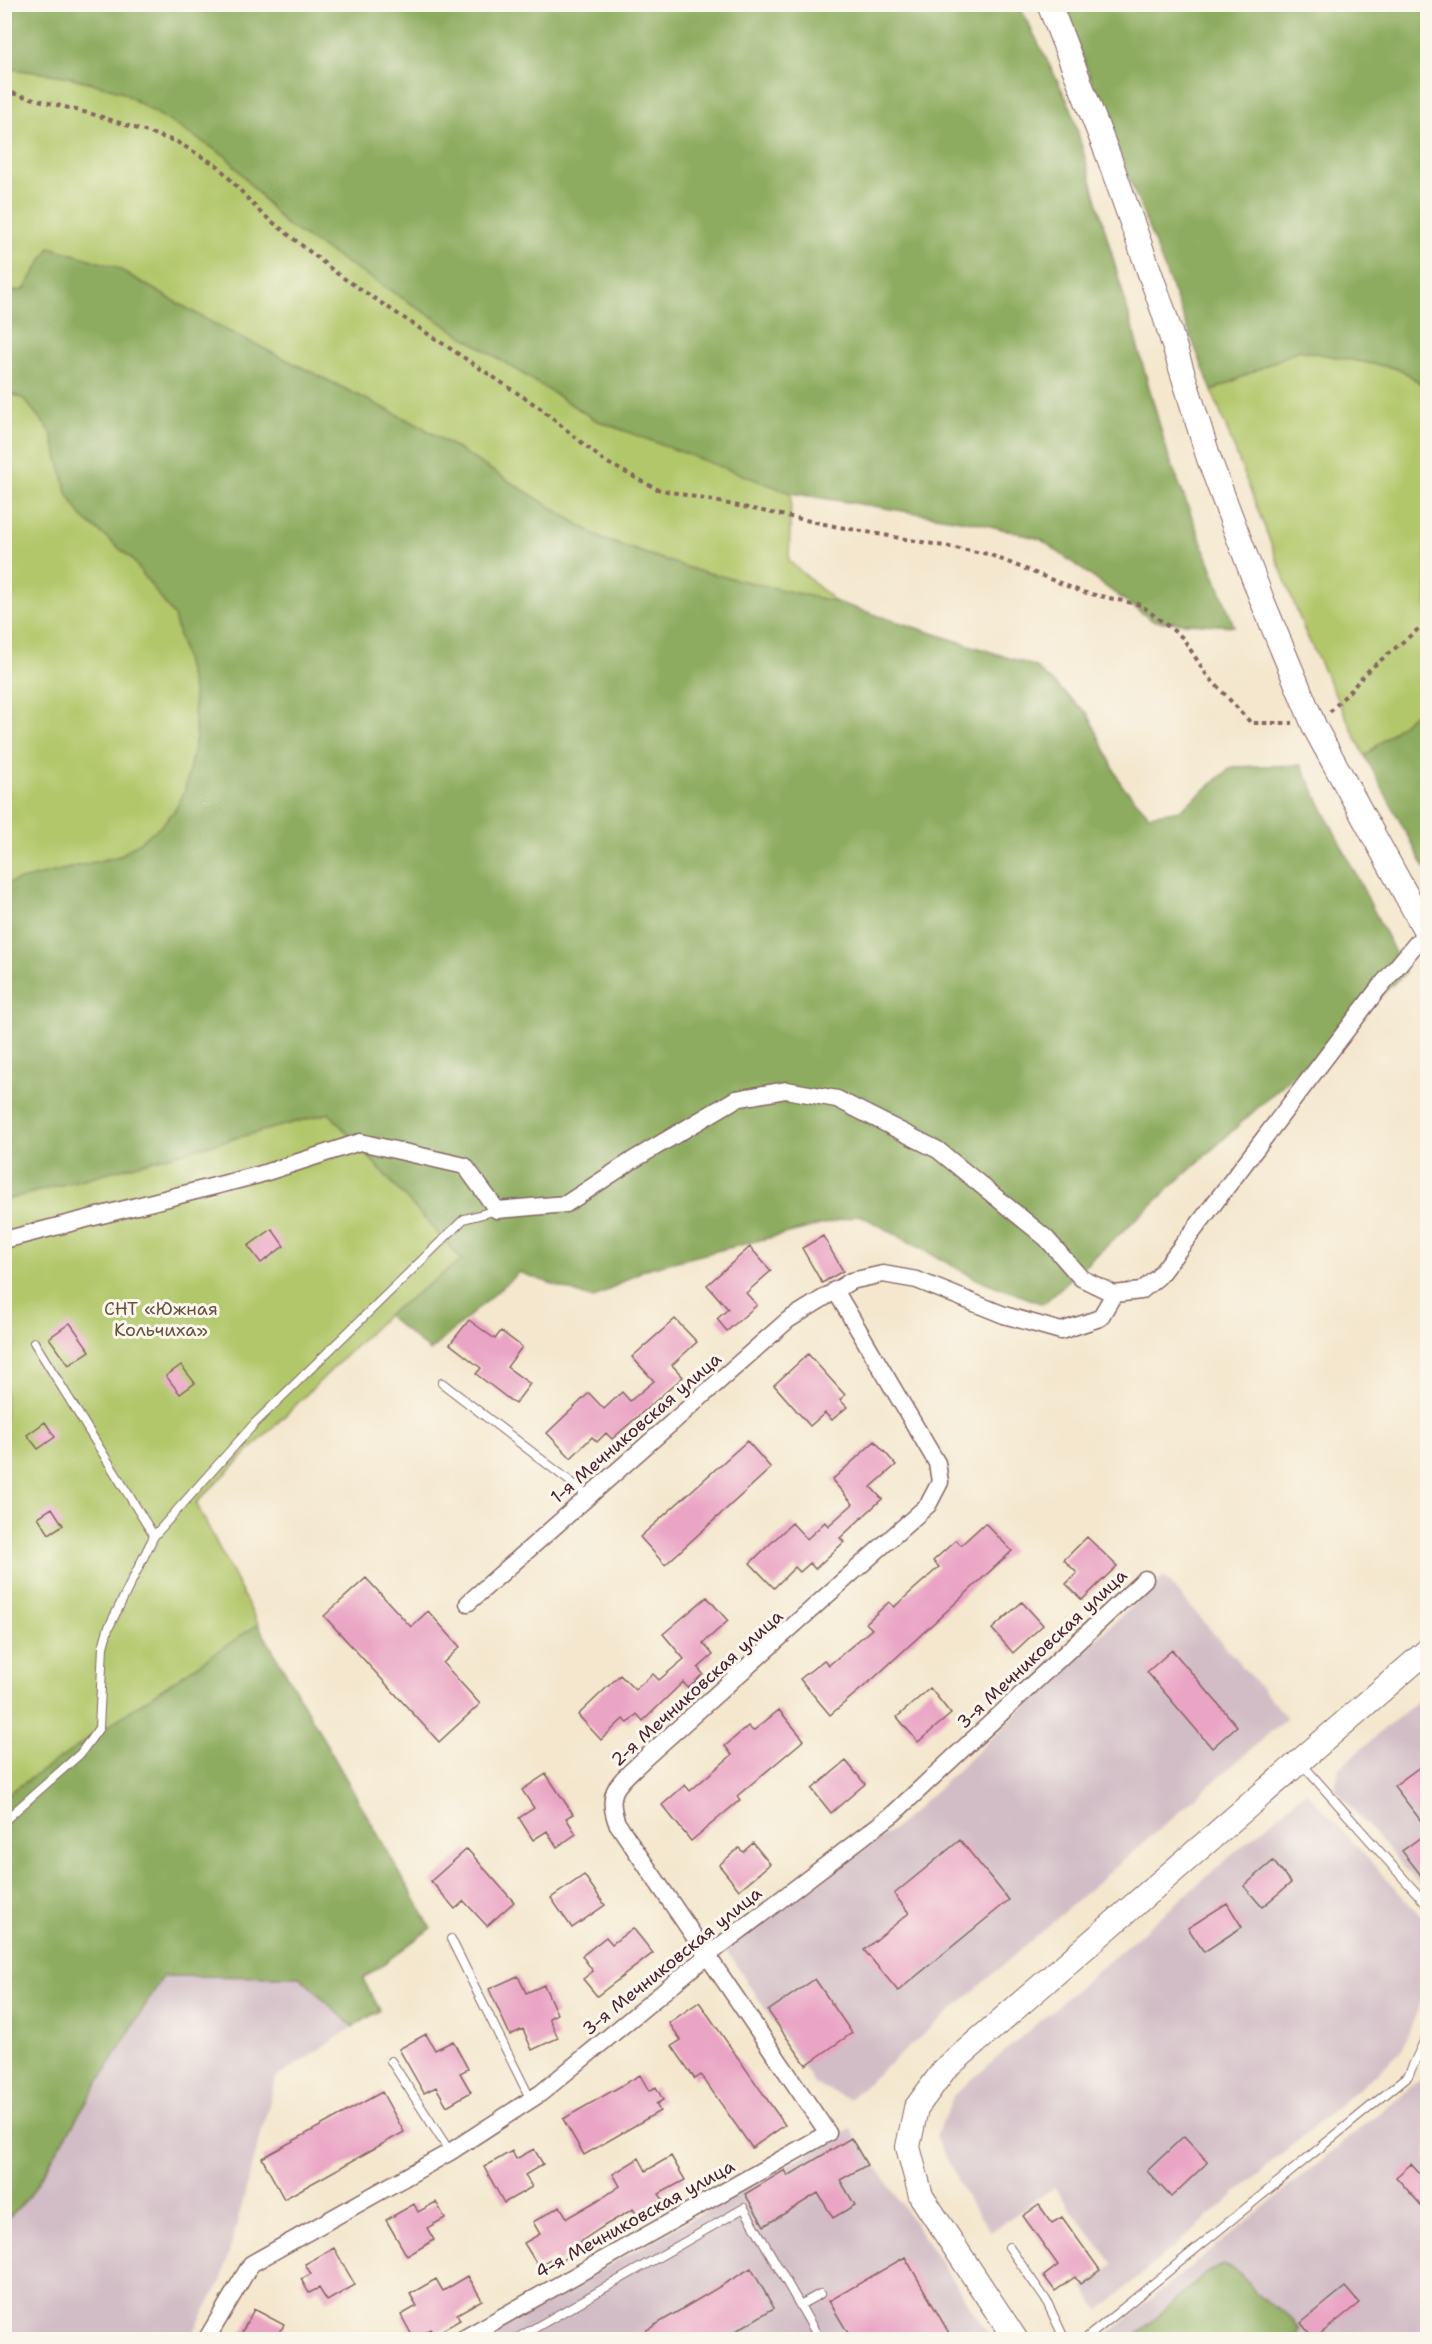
<svg xmlns="http://www.w3.org/2000/svg" width="1432" height="2344" viewBox="0 0 1432 2344" font-family="'Shantell Sans',sans-serif">
<rect width="100%" height="100%" fill="#fbf7ec"/>
<filter id="ink" filterUnits="userSpaceOnUse"><feTurbulence type="fractalNoise" baseFrequency=".0167" numOctaves="2"/><feDisplacementMap in="SourceGraphic" scale="12" xChannelSelector="R" yChannelSelector="G"/><feConvolveMatrix kernelMatrix="1 2 1 2 8 2 1 2 1" color-interpolation-filters="sRGB"/></filter>
<filter id="wash" filterUnits="userSpaceOnUse"><feTurbulence type="fractalNoise" baseFrequency=".008" numOctaves="4" result="noise"/><feDisplacementMap in="SourceGraphic" scale="24" xChannelSelector="R" yChannelSelector="G"/><feGaussianBlur stdDeviation="1.35" result="paint"/><feColorMatrix in="noise" values="0 0 0 0 0 0 0 0 0 0 0 0 0 0 0 0 0 1.4 0 .05"/><feComposite in="paint" operator="in"/></filter>
<g filter="url(#wash)">
<rect width="100%" height="100%" fill="#f4e7ce"/>
<!-- industrial -->
<path fill="#d2bdc6" d="M 1164,1576 L 1287,1718 L 849,2099 L 815,2084 L 726,1950 L 900,1824 Z
M 1427,1693 L 1427,1893 L 1335,1789 L 1339,1768 Z
M 1306,1791 L 1427,1923 L 1427,1986 L 1401,2052 L 1100,2310 L 1083,2288 L 1113,2264 L 1054,2187 L 991,2232 L 965,2195 L 936,2137 L 954,2095 Z
M 163,1976 L 300,1977 L 353,2027 L 276,2078 L 222,2279 L 190,2339 L 5,2340 L 5,2221 L 29,2197 Z
M 1427,2074 L 1427,2339 L 1102,2339 Z
M 851,2129 L 992,2339 L 476,2340 Z"/>
<!-- green -->
<path fill="#b2c76b" stroke="#7e734b" stroke-width="1.5" d="M 5,68 L 66,76 L 120,90 L 226,156 L 285,224 L 596,420 L 791,493 L 789,561 L 836,602 L 695,570 L 602,539 L 422,427 L 214,324 L 115,267 L 24,290 L 5,292 Z
M 1299,350 L 1400,369 L 1427,388 L 1427,703 L 1365,756 L 1305,632 L 1212,391 Z
M 4,391 L 24,399 L 51,432 L 68,495 L 82,517 L 131,558 L 174,616 L 193,690 L 196,738 L 185,790 L 176,810 L 160,827 L 120,856 L 5,884 Z
M 329,1113 L 462,1260 L 387,1315 L 196,1503 L 258,1624 L 5,1796 L 5,1200 Z"/>
<!-- forest -->
<path fill="#8dac5f" stroke="#6c6645" stroke-width="1.5" d="M 5,4 L 1019,5 L 1071,108 L 1168,455 L 1234,626 L 1153,621 L 1040,539 L 979,523 L 791,493 L 596,420 L 285,224 L 226,156 L 120,91 L 66,76 L 5,68 Z
M 1062,5 L 1427,5 L 1427,388 L 1400,369 L 1299,350 L 1212,391 Z
M 50,247 L 115,267 L 214,324 L 422,427 L 602,539 L 695,570 L 836,602 L 1034,666 L 1088,714 L 1121,784 L 1149,815 L 1180,810 L 1232,767 L 1301,765 L 1405,973 L 1043,1304 L 977,1279 L 860,1215 L 645,1269 L 593,1299 L 519,1272 L 430,1351 L 387,1315 L 462,1260 L 329,1113 L 5,1200 L 4,884 L 120,856 L 160,827 L 175,810 L 185,790 L 196,738 L 193,690 L 174,616 L 131,558 L 82,517 L 68,495 L 51,432 L 24,399 L 5,391 L 5,292 L 24,290 Z
M 1427,703 L 1427,872 L 1365,756 Z
M 258,1624 L 431,1928 L 363,1979 L 380,2010 L 353,2027 L 300,1977 L 163,1976 L 29,2197 L 5,2221 L 5,1796 Z
M 1223,2265 C 1252,2275 1245,2287 1265,2301 C 1281,2312 1289,2311 1300,2330 L 1298,2339 L 1131,2339 L 1207,2273 Z"/>
<g id="blocks">
<!-- building -->
<path fill="#eaa4c4" d="M 272,1229 L 284,1246 L 261,1263 L 248,1246 Z
M 823,1236 L 843,1271 L 822,1283 L 802,1248 Z
M 750,1247 L 771,1271 L 746,1293 L 757,1305 L 727,1331 L 717,1319 L 728,1309 L 707,1285 Z
M 675,1319 L 697,1342 L 672,1365 L 683,1377 L 612,1439 L 606,1433 L 597,1442 L 592,1437 L 571,1458 L 547,1433 L 589,1393 L 604,1409 L 622,1392 L 630,1401 L 654,1381 L 632,1357 Z
M 469,1320 L 495,1339 L 501,1331 L 522,1347 L 507,1367 L 530,1384 L 515,1404 L 476,1374 L 481,1368 L 450,1344 Z
M 70,1323 L 90,1351 L 69,1365 L 49,1338 Z
M 808,1354 L 845,1395 L 840,1400 L 847,1407 L 832,1420 L 825,1413 L 810,1426 L 774,1385 Z
M 181,1365 L 195,1383 L 180,1394 L 166,1376 Z
M 45,1422 L 55,1437 L 38,1449 L 27,1435 Z
M 747,1441 L 771,1468 L 665,1565 L 640,1537 Z
M 875,1441 L 896,1465 L 871,1487 L 882,1499 L 840,1538 L 844,1542 L 815,1569 L 810,1563 L 800,1572 L 795,1567 L 774,1588 L 750,1563 L 792,1523 L 807,1539 L 825,1522 L 828,1526 L 853,1504 L 832,1480 Z
M 52,1508 L 63,1525 L 49,1534 L 38,1517 Z
M 985,1523 L 1012,1551 L 874,1678 L 830,1715 L 800,1679 L 824,1660 L 829,1665 L 872,1629 L 866,1623 L 889,1602 L 894,1607 L 939,1567 L 933,1561 L 956,1540 L 961,1545 Z
M 1087,1537 L 1117,1566 L 1082,1600 L 1066,1584 L 1077,1573 L 1064,1560 Z
M 366,1578 L 411,1627 L 428,1611 L 460,1647 L 443,1663 L 480,1704 L 439,1742 L 324,1616 Z
M 707,1597 L 728,1621 L 703,1643 L 713,1655 L 698,1668 L 703,1674 L 688,1688 L 683,1682 L 643,1721 L 637,1714 L 628,1723 L 623,1719 L 601,1740 L 578,1715 L 620,1675 L 635,1690 L 653,1674 L 659,1680 L 684,1659 L 663,1634 Z
M 1022,1602 L 1043,1625 L 1013,1653 L 992,1629 Z
M 1172,1650 L 1237,1726 L 1212,1748 L 1147,1672 Z
M 930,1688 L 951,1714 L 918,1742 L 897,1717 Z
M 779,1710 L 804,1740 L 737,1796 L 740,1800 L 691,1841 L 662,1805 L 685,1785 L 690,1791 L 732,1755 L 725,1746 L 748,1726 L 753,1731 Z
M 846,1761 L 865,1784 L 831,1813 L 812,1789 Z
M 1428,1761 L 1428,1830 L 1394,1786 Z
M 546,1774 L 573,1814 L 566,1818 L 576,1834 L 557,1847 L 547,1831 L 533,1840 L 519,1818 L 534,1808 L 522,1790 Z
M 1428,1832 L 1428,1884 L 1402,1851 Z
M 960,1840 L 1009,1900 L 898,1991 L 864,1950 L 909,1913 L 894,1894 Z
M 753,1843 L 770,1864 L 739,1890 L 719,1865 L 739,1848 L 743,1852 Z
M 467,1849 L 514,1902 L 487,1926 L 464,1901 L 455,1909 L 431,1881 Z
M 1273,1861 L 1291,1883 L 1262,1907 L 1244,1886 Z
M 584,1875 L 605,1905 L 572,1928 L 551,1898 Z
M 1227,1903 L 1242,1927 L 1204,1952 L 1188,1928 Z
M 633,1928 L 653,1953 L 597,1996 L 583,1979 L 593,1971 L 582,1956 L 606,1937 L 612,1944 Z
M 518,1976 L 526,1993 L 544,1985 L 557,2014 L 549,2018 L 558,2038 L 532,2050 L 523,2029 L 510,2035 L 489,1989 Z
M 815,1979 L 852,2033 L 806,2065 L 768,2011 Z
M 699,2002 L 785,2125 L 752,2148 L 701,2075 L 695,2079 L 672,2046 L 681,2040 L 669,2023 Z
M 426,2034 L 435,2050 L 453,2041 L 468,2069 L 460,2073 L 471,2092 L 447,2106 L 436,2087 L 424,2093 L 399,2049 Z
M 640,2075 L 649,2091 L 656,2087 L 663,2100 L 656,2104 L 660,2111 L 584,2155 L 563,2119 Z
M 382,2092 L 404,2132 L 284,2199 L 262,2158 Z
M 1184,2136 L 1208,2162 L 1171,2197 L 1147,2171 Z
M 851,2138 L 867,2165 L 840,2180 L 855,2205 L 833,2218 L 818,2193 L 764,2226 L 745,2194 L 785,2170 L 788,2176 Z
M 534,2149 L 543,2164 L 525,2175 L 532,2187 L 504,2203 L 484,2167 L 512,2151 L 516,2159 Z
M 671,2156 L 685,2180 L 659,2194 L 663,2200 L 637,2215 L 633,2209 L 604,2226 L 580,2242 L 583,2248 L 557,2263 L 554,2257 L 538,2266 L 524,2243 L 540,2234 L 533,2222 L 560,2206 L 567,2218 L 605,2196 L 620,2186 L 613,2174 L 639,2158 L 646,2171 Z
M 1411,2164 L 1428,2183 L 1428,2213 L 1396,2177 Z
M 436,2202 L 445,2218 L 427,2228 L 434,2240 L 407,2256 L 386,2220 L 414,2204 L 418,2212 Z
M 1039,2205 L 1052,2223 L 1062,2217 L 1100,2270 L 1080,2284 L 1075,2277 L 1055,2291 L 1044,2276 L 1058,2265 L 1023,2216 Z
M 334,2248 L 355,2285 L 327,2301 L 319,2288 L 309,2293 L 301,2279 L 311,2274 L 305,2264 Z
M 905,2257 L 953,2340 L 852,2340 L 829,2301 Z
M 751,2268 L 774,2308 L 721,2340 L 630,2340 Z
M 468,2276 L 482,2300 L 457,2314 L 460,2320 L 434,2335 L 430,2329 L 414,2339 L 401,2315 L 417,2306 L 410,2294 L 436,2279 L 443,2291 Z
M 1345,2287 L 1359,2303 L 1314,2339 L 1301,2323 Z
M 254,2309 L 284,2325 L 276,2340 L 238,2340 Z"/>
</g>
</g>
<g filter="url(#ink)">
<use href="#blocks" fill-opacity="0" stroke="#866564" stroke-width="1.5"/>
<g fill="none" stroke-linecap="round" stroke-linejoin="round">
<!-- service casing -->
<g stroke="#866564" stroke-width="10">
<path id="service" d="M 34,1342 L 154,1536
M 442,1383 L 589,1496
M 1302,1764 L 1428,1906
M 4,1821 L 80,1754 L 99,1728 L 103,1647 L 108,1629 L 154,1536 L 255,1423 L 464,1219 L 497,1210
M 451,1939 L 531,2100
M 391,2061 L 450,2152
M 1009,2247 L 1046,2300 L 1065,2340
M 800,2305 L 820,2294
M 514,2340 L 744,2208 L 820,2340
M 1084,2340 L 1408,2076 L 1428,2033"/>
</g>
<!-- minor casing -->
<g stroke="#866564" stroke-width="19">
<path id="minor" d="M 4,1240 L 258,1175 L 360,1142 L 465,1166 L 497,1210 L 566,1204 L 633,1160 L 736,1099 L 786,1090 L 837,1099 L 938,1150 L 1046,1238 L 1081,1278 L 1114,1294 L 1141,1291 L 1158,1277 L 1378,989 L 1426,932
M 468,1603 L 788,1320 L 851,1281 L 883,1274 L 917,1280 L 1004,1315 L 1061,1331 L 1100,1318 L 1114,1294
M 206,2340 L 251,2264 L 450,2152 L 541,2093 L 708,1955 L 893,1814 L 1145,1579
M 461,2340 L 828,2133 L 617,1823 C 604,1789 621,1782 644,1759 L 928,1505 L 940,1482 L 937,1463 L 835,1290"/>
</g>
<!-- secondary casing -->
<g stroke="#866564" stroke-width="26">
<path id="secondary" d="M 1049,4 L 1108,155 L 1164,313 L 1209,459 L 1262,600 L 1315,728 L 1428,935
M 1016,2340 L 921,2196 L 908,2147 L 916,2108 L 944,2070 L 1428,1650"/>
</g>
<!-- path -->
<path stroke="#866564" stroke-width="4" stroke-dasharray="4.5 4.5" stroke-linecap="butt" d="M 4,91 L 99,116 L 177,142 L 218,166 L 260,212 L 339,275 L 540,408 L 604,461 L 657,489 L 834,526 L 988,554 L 1082,592 L 1141,605 L 1183,638 L 1206,674 L 1251,723 L 1292,723
M 1330,712 L 1370,669 L 1428,621"/>
<!-- service -->
<use href="#service" stroke="#fff" stroke-width="8"/>
<!-- minor -->
<use href="#minor" stroke="#fff" stroke-width="16"/>
<!-- secondary -->
<use href="#secondary" stroke="#fff" stroke-width="24"/>
</g>
</g>
<g text-anchor="middle" dominant-baseline="central" stroke-width="6" stroke-linejoin="round" paint-order="stroke">
<!-- park labels -->
<g font-size="18" fill="#69513e" stroke="#fbf7ec">
<text x="161" y="1309">СНТ «Южная<tspan x="161" dy="21">Кольчиха»</tspan></text>
</g>
<!-- street labels -->
<g font-size="18" fill="#4a1f2b" stroke="#fbf7ec">
<text transform="translate(636 1428) rotate(-41)">1-я Мечниковская улица</text>
<text transform="translate(1042 1649) rotate(-43)">3-я Мечниковская улица</text>
<text transform="translate(697 1688) rotate(-42)">2-я Мечниковская улица</text>
<text transform="translate(672 1961) rotate(-39)">3-я Мечниковская улица</text>
<text transform="translate(635 2219) rotate(-29)">4-я Мечниковская улица</text>
</g>
</g>
<!-- margin -->
<rect width="1432" height="2344" fill="none" stroke="#fbf7ec" stroke-width="24"/>
</svg>
